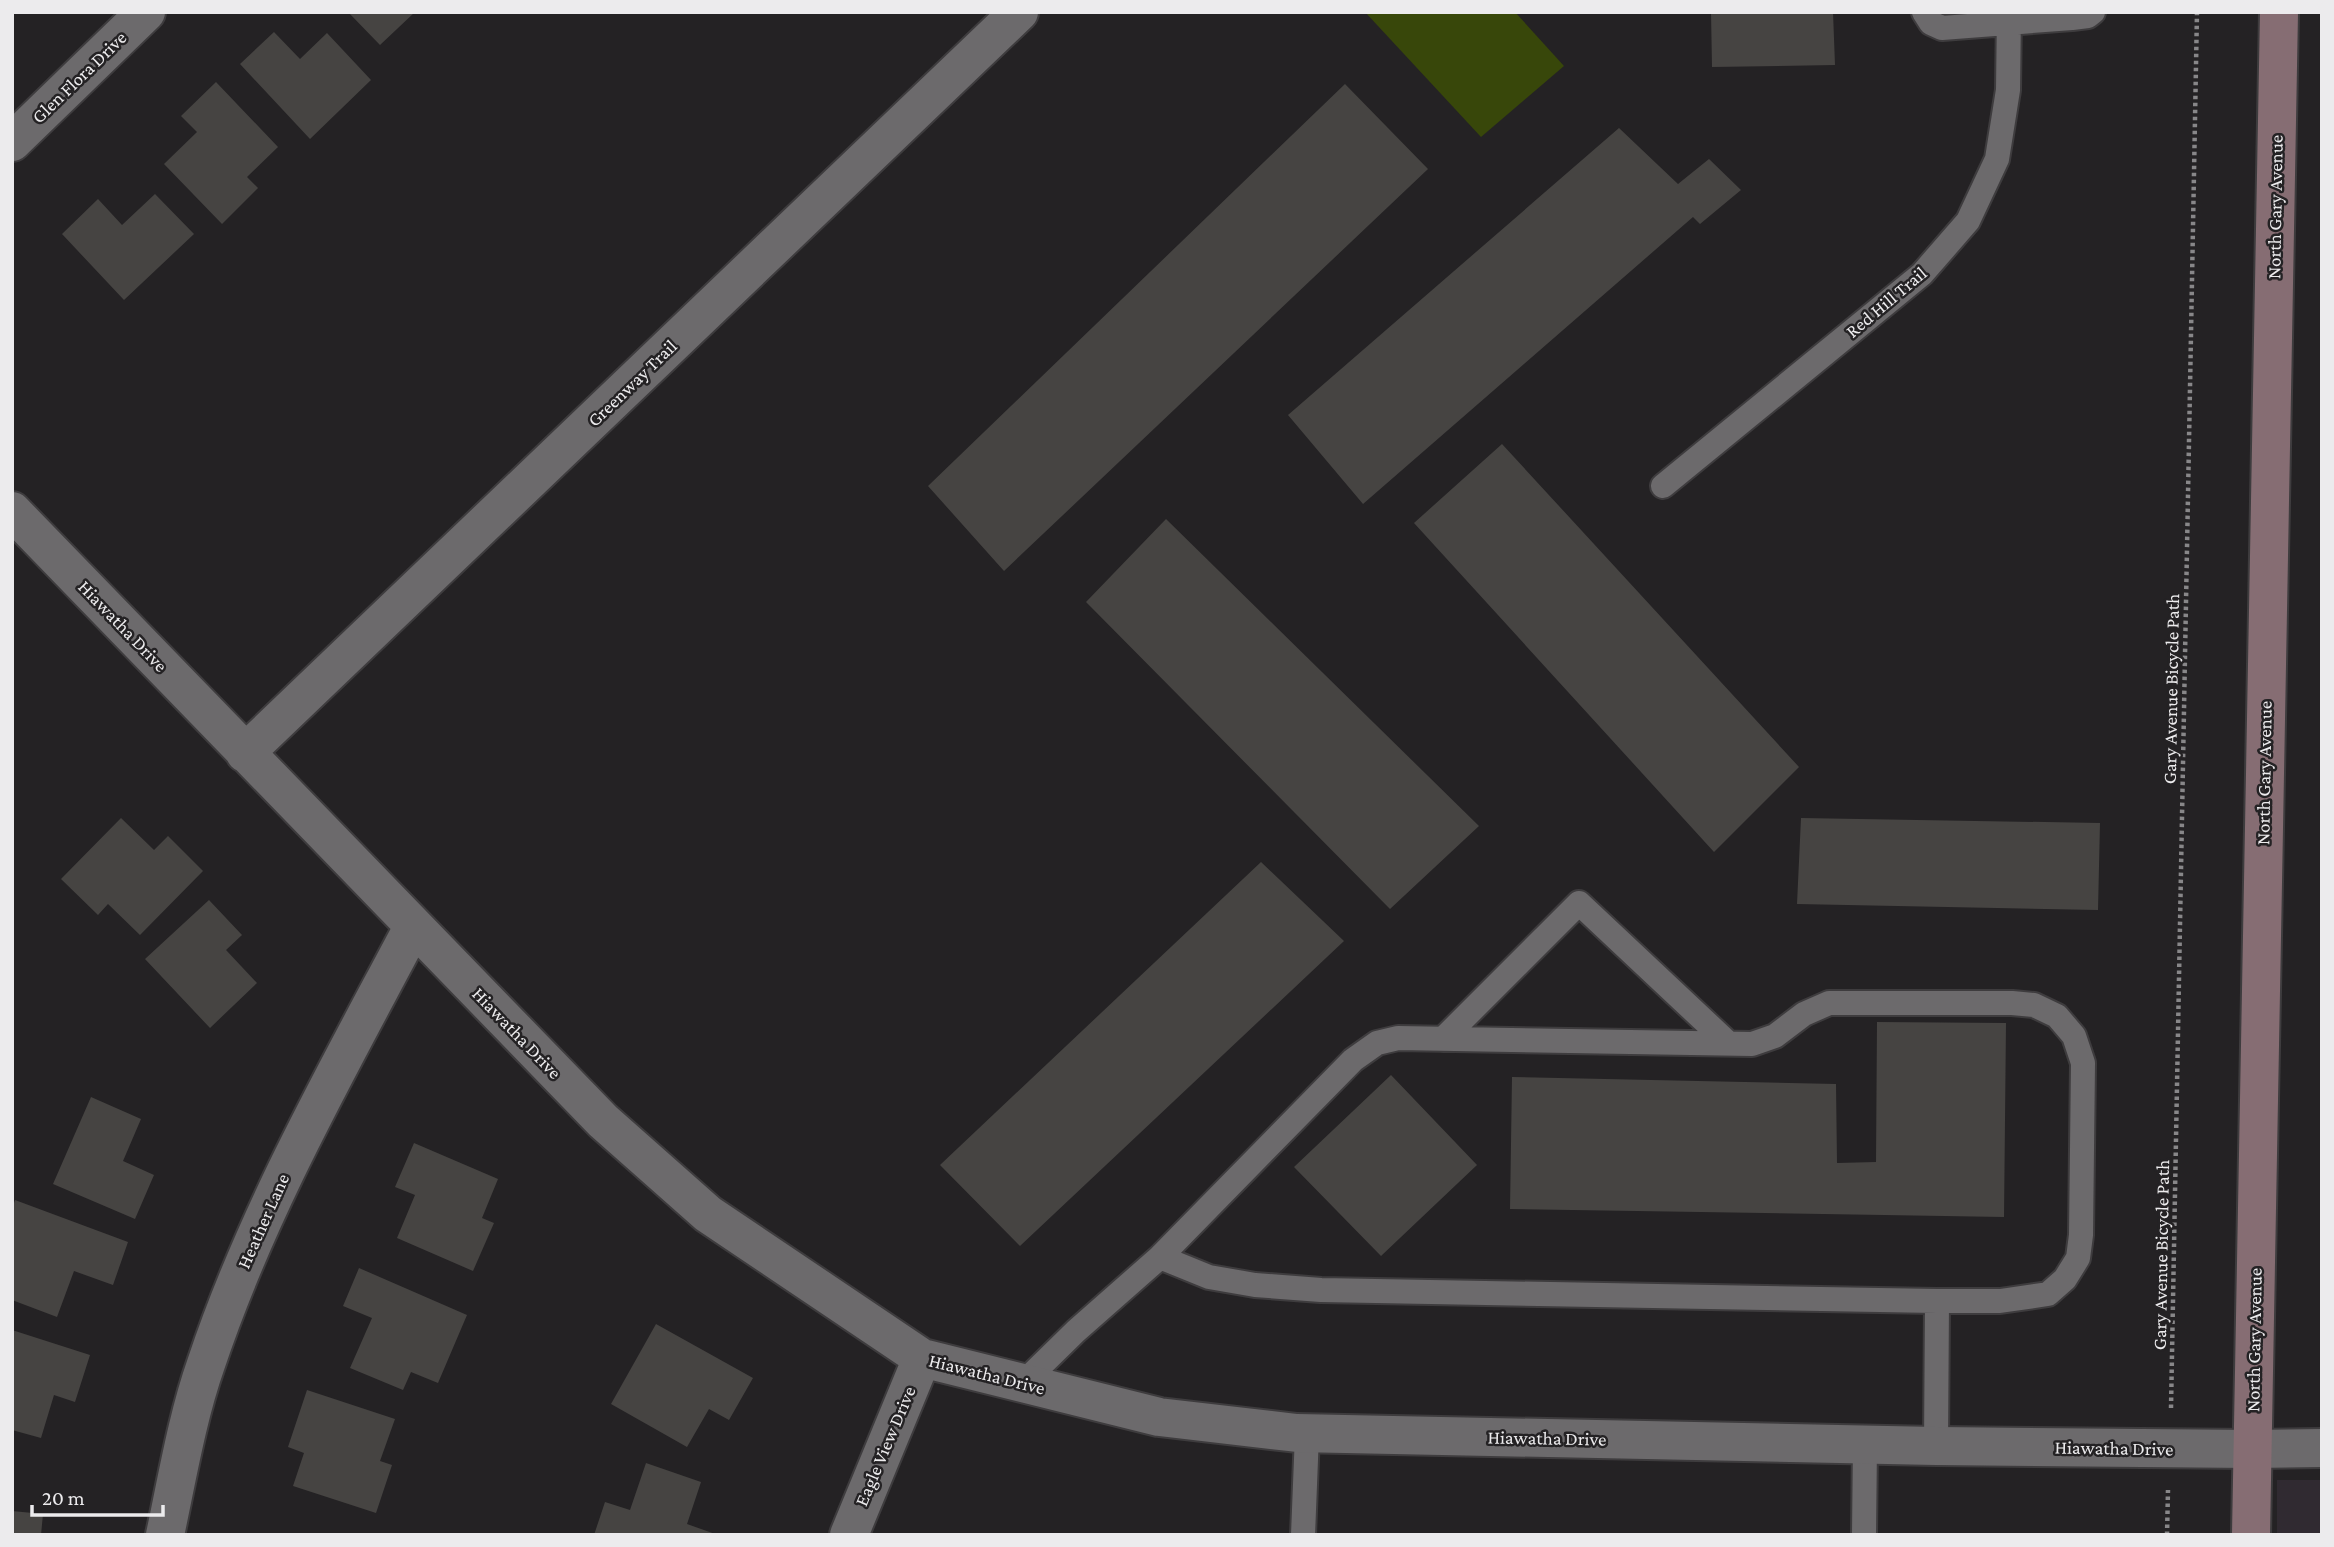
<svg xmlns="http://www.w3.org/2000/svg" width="2334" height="1547" viewBox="0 0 2334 1547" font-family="'Crimson Pro',serif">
<rect width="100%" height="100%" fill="#242224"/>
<!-- built -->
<path fill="#302a31" d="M 2277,1480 L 2322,1480 L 2322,1535 L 2277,1535 Z"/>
<!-- green -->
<path fill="#38470a" d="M 1365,12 L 1515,12 L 1564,66 L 1481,137 Z"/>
<!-- building -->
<path fill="#464442" d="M 348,12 L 415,12 L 380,45 Z
M 1711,12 L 1833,12 L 1835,65 L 1712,67 Z
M 274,32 L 300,59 L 327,33 L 371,80 L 310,139 L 240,64 Z
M 216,82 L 278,147 L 247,177 L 258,188 L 222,224 L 164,164 L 197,132 L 181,116 Z
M 1345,84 L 1428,169 L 1004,571 L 928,486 Z
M 1619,128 L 1678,184 L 1709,159 L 1741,190 L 1700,224 L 1693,217 L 1363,504 L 1288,415 Z
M 155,194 L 194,234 L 124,300 L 62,234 L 98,199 L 122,225 Z
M 1502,444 L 1799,767 L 1714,852 L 1414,523 Z
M 1166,519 L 1479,826 L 1390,909 L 1086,602 Z
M 121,818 L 154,850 L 168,836 L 203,871 L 140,935 L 108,904 L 98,915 L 61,879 Z
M 1801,818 L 2100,823 L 2098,910 L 1797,904 Z
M 1261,862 L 1344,941 L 1020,1246 L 940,1165 Z
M 209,900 L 242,935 L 226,950 L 257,983 L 210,1028 L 145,959 Z
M 1877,1022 L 2006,1023 L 2004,1217 L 1510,1209 L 1512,1077 L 1836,1084 L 1837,1163 L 1876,1162 Z
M 1391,1075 L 1477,1165 L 1381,1256 L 1294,1167 Z
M 91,1097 L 141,1119 L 123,1161 L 154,1175 L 135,1219 L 53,1184 Z
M 414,1143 L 498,1179 L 482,1218 L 494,1223 L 473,1271 L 397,1238 L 415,1195 L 395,1187 Z
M 15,1200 L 128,1242 L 113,1285 L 74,1271 L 57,1317 L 12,1300 L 12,1209 Z
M 359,1268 L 467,1315 L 438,1383 L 411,1372 L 403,1390 L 350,1368 L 372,1318 L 343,1306 Z
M 656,1324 L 753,1378 L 729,1420 L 709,1409 L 687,1447 L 611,1404 Z
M 12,1330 L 90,1355 L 75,1402 L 54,1395 L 41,1438 L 12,1430 Z
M 307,1390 L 395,1419 L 380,1461 L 392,1465 L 376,1513 L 293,1486 L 304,1453 L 288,1447 Z
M 646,1463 L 701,1482 L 687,1524 L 718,1535 L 594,1535 L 605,1502 L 630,1510 Z
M 12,1511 L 43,1514 L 41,1535 L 12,1535 Z"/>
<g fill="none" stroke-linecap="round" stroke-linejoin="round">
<!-- lane casing -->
<g stroke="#3e3c3e" stroke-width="28">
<path id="lane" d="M 1924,12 L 1931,23 L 1942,28 L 2072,18 L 2088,16 L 2093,12
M 1663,486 L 1922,274 L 1968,221 L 1997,159 L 2008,90 L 2009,12
M 1443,1039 L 1579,903 L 1728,1043
M 1160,1257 L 1353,1060 L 1377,1043 L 1398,1038 L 1752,1044 L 1775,1036 L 1804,1014 L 1829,1003 L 2012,1003 L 2034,1005 L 2057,1016 L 2074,1036 L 2083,1063 L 2081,1235 L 2078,1258 L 2065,1279 L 2048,1294 L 2000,1301 L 1937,1301
M 1024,1382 L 1076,1331 L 1160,1257 L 1209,1277 L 1255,1285 L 1321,1290 L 1937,1301 L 1936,1446
M 1303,1535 L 1307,1434
M 1864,1535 L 1865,1444"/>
</g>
<!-- street casing -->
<g stroke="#3e3c3e" stroke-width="42">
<path id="street" d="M 12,142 L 146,12
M 12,511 L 603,1121 L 708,1214 L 922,1358 L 1159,1417 L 1297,1433 L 1936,1446 L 2252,1449 L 2322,1448
M 245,753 L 1019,12
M 165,1535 C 177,1479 187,1418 206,1364 C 257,1211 338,1069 413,927
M 849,1535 L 922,1358"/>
</g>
<!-- secondary casing -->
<g stroke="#3e3c3e" stroke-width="42">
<path id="secondary" d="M 2251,1535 L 2279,12"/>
</g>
<!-- path -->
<path stroke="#888789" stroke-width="4.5" stroke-dasharray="3.5 3.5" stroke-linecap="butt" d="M 2171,1408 L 2197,12
M 2167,1535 L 2168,1490"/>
<!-- lane -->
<use href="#lane" stroke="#6c6a6c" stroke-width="24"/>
<!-- street -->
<use href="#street" stroke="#6c6a6c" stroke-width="38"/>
<!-- secondary -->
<use href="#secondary" stroke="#866d73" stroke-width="38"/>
</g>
<g text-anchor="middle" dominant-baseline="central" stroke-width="5" stroke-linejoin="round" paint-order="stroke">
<!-- street labels -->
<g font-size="19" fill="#ecebed" stroke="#242224">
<text transform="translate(79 77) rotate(-44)">Glen Flora Drive</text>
<text transform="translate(2275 207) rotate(-89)">North Gary Avenue</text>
<text transform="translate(1886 302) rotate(-40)">Red Hill Trail</text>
<text transform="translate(632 383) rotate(-44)">Greenway Trail</text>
<text transform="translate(123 626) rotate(46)">Hiawatha Drive</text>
<text transform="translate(2171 689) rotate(-89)">Gary Avenue Bicycle Path</text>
<text transform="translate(2264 773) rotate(-89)">North Gary Avenue</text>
<text transform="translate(517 1033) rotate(46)">Hiawatha Drive</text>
<text transform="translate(263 1221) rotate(-66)">Heather Lane</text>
<text transform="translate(2161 1255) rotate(-89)">Gary Avenue Bicycle Path</text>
<text transform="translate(2254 1340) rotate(-89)">North Gary Avenue</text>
<text transform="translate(987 1374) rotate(14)">Hiawatha Drive</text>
<text transform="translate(1547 1438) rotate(1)">Hiawatha Drive</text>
<text transform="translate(885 1446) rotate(-67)">Eagle View Drive</text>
<text transform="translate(2114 1448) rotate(1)">Hiawatha Drive</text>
</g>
</g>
<!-- border -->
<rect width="2334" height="1547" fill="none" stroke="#ecebed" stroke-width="28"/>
<!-- scale -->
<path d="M32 1505v10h131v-10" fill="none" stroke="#ecebed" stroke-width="3.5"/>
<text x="42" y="1505" font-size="21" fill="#ecebed" stroke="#242224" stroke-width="5" paint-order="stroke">20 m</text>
</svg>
